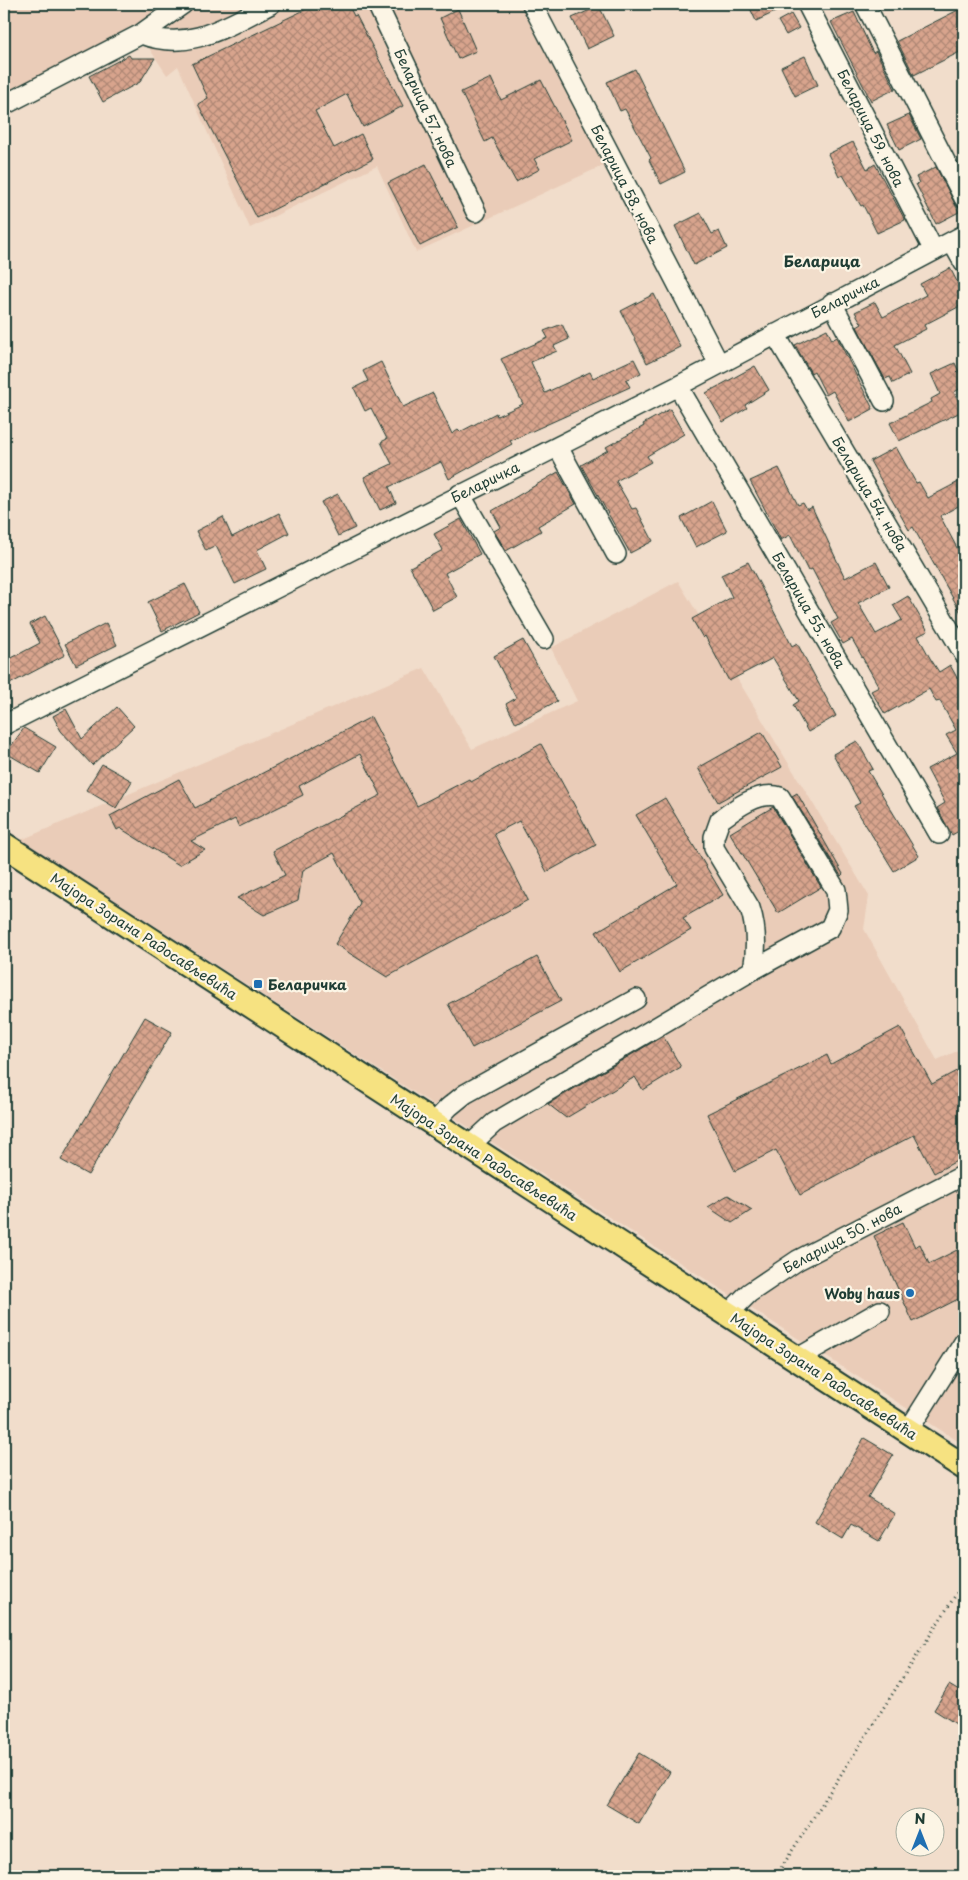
<svg xmlns="http://www.w3.org/2000/svg" width="968" height="1880" viewBox="0 0 968 1880" font-family="'Playpen Sans',sans-serif">
<defs>
<pattern id="building-cross-hatch" width="8" height="8" patternUnits="userSpaceOnUse" patternTransform="scale(1.25)"><rect width="8" height="8" fill="#d8a48d"/><path d="M0 0l8 8M0 8l8-8" fill="none" stroke="#af8774"/></pattern>
</defs>
<rect width="100%" height="100%" fill="#f1ddcb"/>
<filter id="ink" filterUnits="userSpaceOnUse"><feTurbulence type="fractalNoise" baseFrequency=".02" numOctaves="2"/><feDisplacementMap in="SourceGraphic" scale="10" xChannelSelector="R" yChannelSelector="G"/><feConvolveMatrix kernelMatrix="1 2 1 2 8 2 1 2 1" color-interpolation-filters="sRGB"/></filter>
<g filter="url(#ink)">
<!-- built -->
<path fill="#eaccb8" d="M 4,4 L 522,4 L 604,165 L 416,252 L 377,166 L 250,228 L 178,66 L 167,75 L 135,27 L 4,94 Z
M 678,581 L 869,896 L 864,929 L 937,1060 L 964,1048 L 964,1445 L 21,840 L 424,668 L 472,749 L 577,701 L 551,648 Z"/>
<!-- building -->
<path fill="url(#building-cross-hatch)" stroke="#1f3d34" d="M 317,4 L 348,4 L 354,16 L 356,15 L 403,106 L 363,127 L 347,94 L 315,111 L 334,148 L 361,134 L 373,159 L 257,218 L 198,104 L 208,98 L 192,64 Z
M 748,4 L 792,4 L 756,21 Z
M 599,6 L 614,36 L 587,49 L 572,18 Z
M 964,7 L 964,50 L 914,75 L 897,41 Z
M 458,9 L 476,51 L 458,59 L 440,18 Z
M 854,12 L 873,53 L 876,51 L 895,89 L 871,101 L 831,22 Z
M 791,14 L 799,28 L 786,35 L 778,21 Z
M 129,55 L 131,58 L 155,58 L 140,82 L 103,102 L 89,76 Z
M 805,56 L 818,85 L 795,96 L 781,67 Z
M 635,69 L 685,172 L 661,184 L 649,160 L 651,158 L 625,109 L 620,111 L 607,82 Z
M 491,78 L 501,100 L 541,80 L 572,140 L 534,159 L 540,169 L 516,182 L 492,138 L 485,142 L 461,92 Z
M 909,115 L 921,139 L 899,150 L 887,125 Z
M 853,142 L 867,169 L 875,164 L 905,220 L 877,233 L 863,205 L 861,206 L 843,175 L 839,177 L 828,154 Z
M 426,164 L 458,227 L 420,246 L 388,183 Z
M 936,167 L 959,212 L 936,224 L 916,184 L 919,183 L 916,177 Z
M 701,213 L 712,234 L 719,231 L 727,248 L 694,265 L 675,226 Z
M 950,268 L 964,295 L 964,304 L 924,325 L 926,329 L 895,345 L 910,374 L 893,383 L 890,377 L 885,379 L 857,327 L 862,324 L 855,312 L 875,302 L 883,317 L 926,295 L 920,284 Z
M 654,294 L 680,347 L 647,363 L 621,311 Z
M 562,324 L 569,339 L 554,346 L 557,351 L 531,362 L 545,393 L 590,372 L 593,378 L 634,359 L 641,373 L 626,380 L 630,387 L 510,441 L 512,444 L 449,479 L 441,462 L 389,487 L 396,503 L 380,510 L 364,477 L 392,464 L 381,442 L 387,439 L 371,408 L 365,411 L 354,388 L 368,381 L 363,371 L 381,362 L 403,407 L 433,393 L 452,434 L 458,430 L 460,432 L 496,413 L 497,416 L 523,404 L 501,359 L 548,338 L 544,331 Z
M 827,329 L 832,340 L 837,337 L 873,409 L 849,422 L 833,391 L 826,395 L 814,371 L 811,373 L 795,345 Z
M 955,363 L 964,382 L 964,387 L 954,392 L 963,411 L 899,441 L 890,423 L 932,402 L 931,399 L 940,394 L 931,374 Z
M 755,366 L 769,390 L 745,405 L 747,408 L 723,422 L 706,393 Z
M 670,409 L 684,434 L 647,456 L 651,462 L 616,481 L 632,509 L 636,508 L 653,541 L 630,553 L 581,465 L 608,450 L 606,447 L 644,426 L 643,424 Z
M 896,447 L 916,483 L 919,482 L 928,498 L 964,479 L 964,503 L 940,516 L 964,561 L 964,618 L 913,527 L 909,530 L 870,461 Z
M 779,468 L 798,505 L 803,503 L 807,510 L 812,507 L 845,578 L 876,562 L 889,587 L 858,603 L 876,634 L 902,620 L 893,605 L 908,596 L 928,631 L 918,636 L 930,658 L 939,672 L 950,665 L 964,690 L 964,828 L 952,835 L 937,808 L 945,803 L 927,769 L 957,753 L 946,735 L 956,730 L 940,701 L 936,702 L 929,689 L 885,714 L 871,691 L 879,687 L 852,639 L 843,644 L 831,623 L 838,619 L 812,569 L 808,571 L 790,535 L 781,540 L 750,481 Z
M 558,472 L 576,504 L 538,526 L 541,531 L 506,551 L 494,531 L 501,527 L 492,511 Z
M 338,494 L 355,528 L 338,536 L 321,502 Z
M 712,501 L 727,531 L 696,547 L 681,518 Z
M 279,513 L 289,533 L 257,550 L 266,569 L 235,584 L 216,546 L 206,551 L 196,531 L 223,517 L 232,537 Z
M 461,519 L 480,554 L 445,573 L 457,597 L 433,610 L 410,567 L 443,550 L 434,534 Z
M 748,562 L 792,646 L 797,643 L 836,716 L 808,732 L 793,705 L 799,701 L 773,658 L 729,681 L 705,636 L 703,638 L 692,619 L 732,597 L 721,575 Z
M 185,584 L 199,612 L 162,631 L 148,602 Z
M 45,616 L 65,655 L 4,687 L 4,662 L 40,643 L 30,624 Z
M 106,623 L 117,645 L 76,665 L 65,644 Z
M 523,640 L 557,701 L 516,723 L 506,704 L 516,698 L 494,656 Z
M 117,707 L 134,726 L 92,765 L 61,731 L 53,716 L 66,709 L 82,739 Z
M 371,717 L 417,806 L 469,779 L 471,782 L 541,744 L 596,845 L 547,872 L 519,821 L 494,834 L 528,900 L 387,977 L 335,944 L 360,903 L 334,853 L 303,870 L 298,900 L 264,915 L 237,898 L 285,875 L 273,851 L 381,795 L 360,754 L 299,786 L 303,795 L 239,827 L 235,819 L 191,841 L 205,850 L 179,865 L 120,828 L 117,830 L 110,816 L 179,779 L 195,808 Z
M 24,728 L 56,747 L 40,773 L 6,753 Z
M 762,732 L 782,767 L 718,802 L 698,768 Z
M 857,741 L 873,769 L 868,771 L 919,856 L 894,871 L 854,806 L 860,803 L 833,754 Z
M 102,764 L 132,781 L 116,808 L 86,790 Z
M 797,793 L 843,874 L 841,876 L 792,796 Z
M 665,798 L 723,895 L 683,918 L 691,930 L 620,972 L 596,932 L 677,884 L 636,815 Z
M 773,807 L 821,887 L 778,913 L 730,833 Z
M 537,957 L 561,1001 L 472,1048 L 448,1004 Z
M 145,1017 L 172,1032 L 88,1175 L 61,1160 Z
M 900,1027 L 932,1084 L 964,1067 L 964,1157 L 934,1173 L 914,1135 L 800,1195 L 776,1150 L 735,1171 L 707,1114 L 827,1055 L 831,1064 Z
M 663,1036 L 681,1067 L 643,1090 L 635,1077 L 566,1118 L 548,1104 Z
M 728,1195 L 752,1210 L 732,1223 L 708,1207 Z
M 903,1222 L 915,1247 L 920,1244 L 929,1264 L 957,1250 L 960,1256 L 964,1254 L 964,1296 L 913,1322 L 874,1236 Z
M 864,1438 L 893,1455 L 868,1497 L 895,1514 L 879,1541 L 851,1525 L 843,1539 L 815,1522 Z
M 949,1685 L 964,1694 L 964,1729 L 934,1710 Z
M 639,1753 L 670,1772 L 639,1824 L 607,1805 Z"/>
<g fill="none" stroke-linecap="round" stroke-linejoin="round">
<!-- minor casing -->
<g stroke="#1f3d34" stroke-width="22">
<path id="minor" d="M 377,4 L 476,212
M 532,4 L 719,364
M 807,4 L 934,251
M 865,4 L 964,198
M 141,34 C 190,53 228,25 271,4
M 4,105 L 141,34 L 183,4
M 952,242 L 964,263
M 832,303 L 884,401
M 775,334 L 964,654
M 678,386 L 939,834
M 558,447 L 616,554
M 460,494 L 544,639
M 4,725 L 678,386 L 964,235
M 433,1124 L 449,1107 L 465,1094 L 636,999
M 468,1147 L 494,1123 L 753,970 L 830,928 L 838,910 L 836,890 L 780,797 C 760,790 736,808 720,820 L 714,837 L 714,848 L 750,908 C 757,929 757,948 753,970
M 728,1314 L 749,1293 L 798,1260 L 964,1175
M 796,1359 L 880,1311
M 908,1431 L 964,1342"/>
</g>
<!-- major casing -->
<g stroke="#1f3d34" stroke-width="28">
<path id="major" d="M 4,845 L 964,1467"/>
</g>
<!-- path -->
<path stroke="#1f3d34" stroke-width="3" stroke-dasharray="1 4" stroke-linecap="butt" d="M 776,1876 L 964,1582"/>
<!-- minor -->
<use href="#minor" stroke="#fcf5e5" stroke-width="19"/>
<!-- major -->
<use href="#major" stroke="#f6e281" stroke-width="24"/>
</g>
</g>
<!-- markers -->
<g fill="#1f6fb2" stroke="#fcf5e5" stroke-width="2">
<rect x="253" y="979" width="10" height="10" rx="2.5"/>
<circle cx="910" cy="1293" r="5"/>
</g>
<g text-anchor="middle" dominant-baseline="central" stroke-width="4.5" stroke-linejoin="round" paint-order="stroke">
<!-- street labels -->
<g font-size="14" fill="#1f3d34" stroke="#fcf5e5">
<text transform="translate(426 108) rotate(65)">Беларица 57. нова</text>
<text transform="translate(871 128) rotate(63)">Беларица 59. нова</text>
<text transform="translate(625 184) rotate(63)">Беларица 58. нова</text>
<text transform="translate(845 297) rotate(-27)">Беларичка</text>
<text transform="translate(485 482) rotate(-26)">Беларичка</text>
<text transform="translate(870 494) rotate(59)">Беларица 54. нова</text>
<text transform="translate(809 610) rotate(60)">Беларица 55. нова</text>
<text transform="translate(144 936) rotate(33)">Мајора Зорана Радосављевића</text>
<text transform="translate(484 1157) rotate(33)">Мајора Зорана Радосављевића</text>
<text transform="translate(842 1238) rotate(-28)">Беларица 50. нова</text>
<text transform="translate(824 1376) rotate(33)">Мајора Зорана Радосављевића</text>
</g>
<!-- poi labels -->
<g font-size="14" font-weight="bold" fill="#1f3d34" stroke="#fcf5e5" text-anchor="start">
<text x="268" y="984">Беларичка</text>
<text x="900" y="1293" text-anchor="end">Woby haus</text>
</g>
<!-- neighbourhood labels -->
<g font-size="15" font-weight="bold" fill="#1f3d34" stroke="#fcf5e5">
<text x="822" y="260">Беларица</text>
</g>
</g>
<!-- margin -->
<rect width="968" height="1880" fill="none" stroke="#fcf5e5" stroke-width="20"/>
<rect x="10" y="10" width="948" height="1860" fill="none" stroke="#1f3d34" stroke-width="2" filter="url(#ink)"/>
<!-- north arrow -->
<g transform="translate(920 1832)"><circle r="24" fill="#fcf5e5" stroke="#a4ab9e"/>
<path d="M0-4L9 19L0 12L-9 19Z" fill="#1f6fb2"/>
<text y="-8" font-size="14" font-weight="bold" text-anchor="middle" fill="#1f3d34">N</text>
</g>
</svg>
